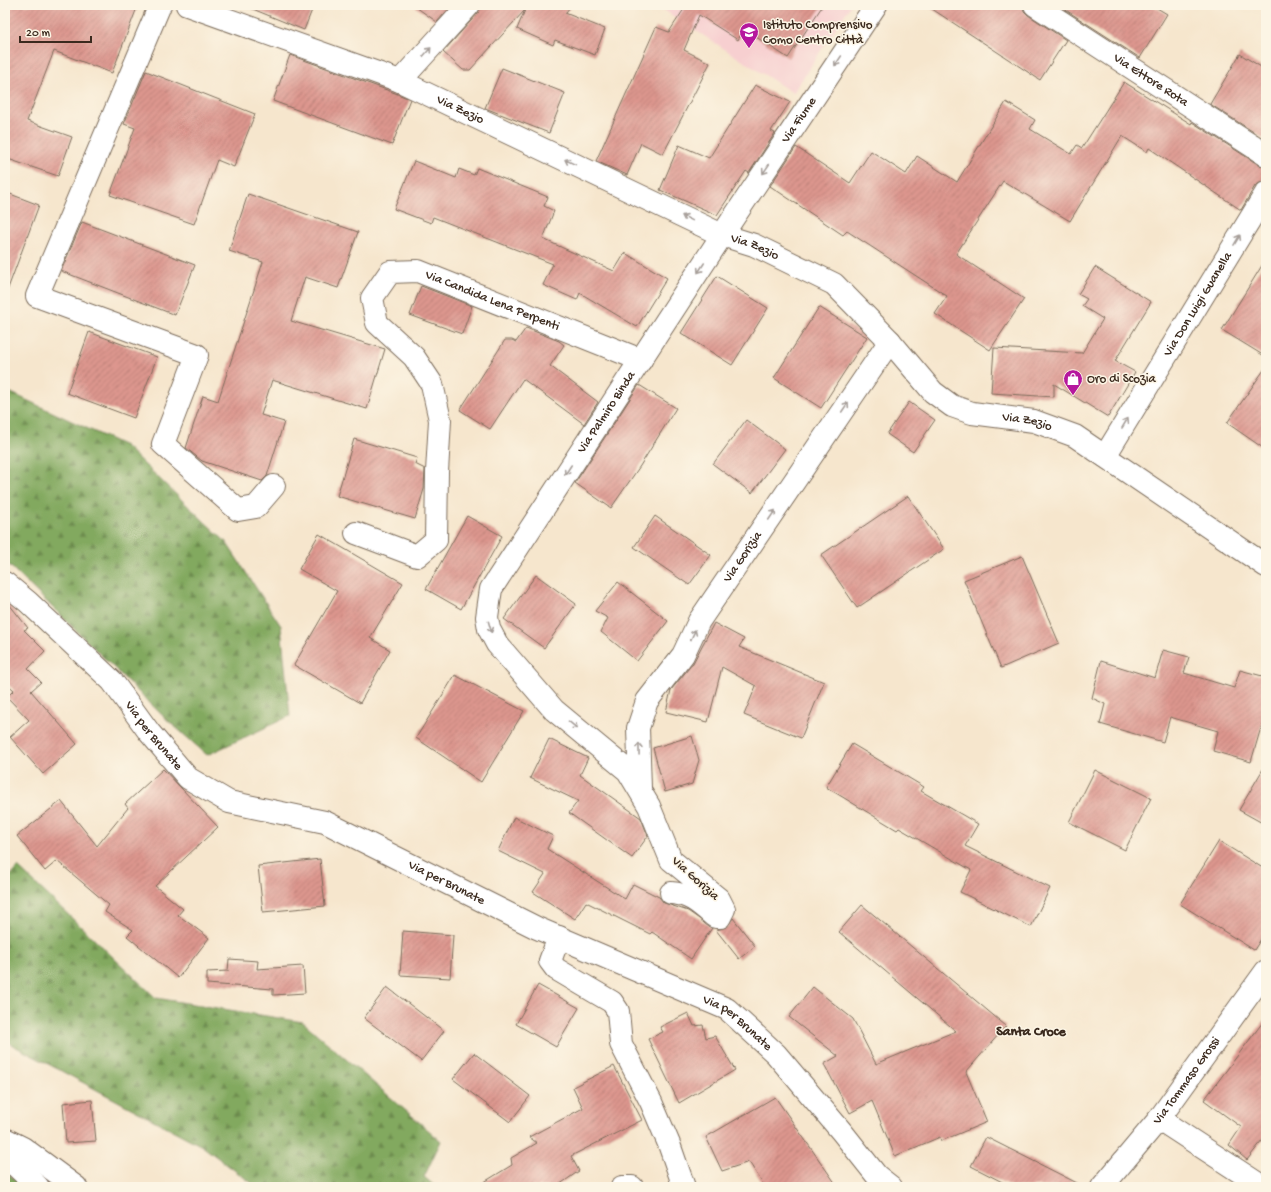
<svg xmlns="http://www.w3.org/2000/svg" width="1271" height="1192" viewBox="0 0 1271 1192" font-family="'Gochi Hand',sans-serif">
<defs>
<pattern id="forest-firs" width="22" height="20" patternUnits="userSpaceOnUse"><rect width="22" height="20" fill="#82a95f"/><path d="M5 1l3.5 6h-7zM16 11l3.5 6h-7z" fill="#6c8a4e"/></pattern>
<pattern id="building-hatch" width="6" height="6" patternUnits="userSpaceOnUse"><rect width="6" height="6" fill="#dd968e"/><path d="M-1 1l2-2M0 6l6-6M5 7l2-2" fill="none" stroke="#b47b73"/></pattern>
</defs>
<rect width="100%" height="100%" fill="#fcf5e5"/>
<filter id="ink" filterUnits="userSpaceOnUse"><feTurbulence type="fractalNoise" baseFrequency=".025" numOctaves="2"/><feDisplacementMap in="SourceGraphic" scale="8" xChannelSelector="R" yChannelSelector="G"/><feConvolveMatrix kernelMatrix="1 2 1 2 8 2 1 2 1" color-interpolation-filters="sRGB"/></filter>
<filter id="wash" filterUnits="userSpaceOnUse"><feTurbulence type="fractalNoise" baseFrequency=".012" numOctaves="4" result="noise"/><feDisplacementMap in="SourceGraphic" scale="16" xChannelSelector="R" yChannelSelector="G"/><feGaussianBlur stdDeviation="0.9" result="paint"/><feColorMatrix in="noise" values="0 0 0 0 0 0 0 0 0 0 0 0 0 0 0 0 0 1.4 0 .05"/><feComposite in="paint" operator="in"/></filter>
<g filter="url(#wash)">
<rect width="100%" height="100%" fill="#f6e6cd"/>
<!-- built -->
<path fill="#f7cfd0" d="M 656,5 L 687,5 L 737,40 L 744,29 L 788,58 L 823,5 L 851,5 L 793,93 Z"/>
<!-- forest -->
<path fill="url(#forest-firs)" stroke="#5e6a3e" d="M 5,390 L 125,446 L 226,542 L 281,626 L 290,716 L 207,755 L 163,716 L 5,561 Z
M 18,867 L 156,998 L 303,1022 L 441,1141 L 424,1177 L 436,1187 L 257,1187 L 202,1146 L 5,1041 L 5,882 Z
M 5,1171 L 23,1187 L 5,1187 Z"/>
<g id="blocks">
<!-- building -->
<path fill="url(#building-hatch)" d="M 5,5 L 138,5 L 112,73 L 54,51 L 27,121 L 72,137 L 58,176 L 5,158 Z
M 243,5 L 314,5 L 304,30 Z
M 413,5 L 452,5 L 437,22 Z
M 481,5 L 572,5 L 565,13 L 605,29 L 595,55 L 555,40 L 553,45 L 517,29 L 525,10 L 470,70 L 463,70 L 443,52 L 478,13 Z
M 684,5 L 823,5 L 788,58 L 744,29 L 738,40 L 699,15 L 684,50 L 710,63 L 663,154 L 641,143 L 627,175 L 596,161 L 656,27 L 669,32 L 686,6 Z
M 926,5 L 1023,5 L 1024,11 L 1028,15 L 1066,40 L 1040,80 Z
M 1058,5 L 1152,5 L 1167,14 L 1140,58 Z
M 1240,54 L 1266,70 L 1266,140 L 1210,104 Z
M 290,55 L 395,93 L 410,99 L 392,145 L 273,101 Z
M 502,68 L 565,93 L 549,133 L 485,108 Z
M 146,71 L 255,114 L 234,167 L 217,160 L 194,224 L 110,195 L 135,128 L 124,124 Z
M 1124,82 L 1191,124 L 1192,122 L 1259,165 L 1266,167 L 1266,179 L 1255,186 L 1241,210 L 1149,148 L 1147,152 L 1122,136 L 1070,221 L 1003,181 L 956,254 L 1024,299 L 990,350 L 935,314 L 947,296 L 847,231 L 843,235 L 770,186 L 796,147 L 850,183 L 871,151 L 906,174 L 917,156 L 957,182 L 1006,102 L 1035,120 L 1030,129 L 1071,154 L 1077,145 L 1082,148 Z
M 755,85 L 790,102 L 771,131 L 775,133 L 749,173 L 746,171 L 717,215 L 660,190 L 679,145 L 709,158 Z
M 414,161 L 456,178 L 459,169 L 474,175 L 477,168 L 548,197 L 544,206 L 554,211 L 543,239 L 614,271 L 625,253 L 667,278 L 637,327 L 580,293 L 577,300 L 543,285 L 553,264 L 433,217 L 431,223 L 394,209 Z
M 5,192 L 39,205 L 7,291 L 5,291 Z
M 248,194 L 358,232 L 338,288 L 305,277 L 291,321 L 385,349 L 367,409 L 272,380 L 261,415 L 284,422 L 267,476 L 262,481 L 202,461 L 186,448 L 203,396 L 218,401 L 263,262 L 229,251 Z
M 82,222 L 195,265 L 175,315 L 61,271 Z
M 1266,259 L 1266,357 L 1222,330 Z
M 1095,267 L 1151,302 L 1115,361 L 1135,372 L 1108,417 L 1054,384 L 1054,397 L 991,393 L 994,348 L 1082,353 L 1103,319 L 1082,306 L 1087,299 L 1078,294 Z
M 717,276 L 768,308 L 732,365 L 681,333 Z
M 421,286 L 472,306 L 462,334 L 410,315 Z
M 819,307 L 867,337 L 821,408 L 774,378 Z
M 526,328 L 559,341 L 564,345 L 550,366 L 598,402 L 584,424 L 523,379 L 490,429 L 460,410 L 505,340 L 512,340 L 516,342 Z
M 89,332 L 157,357 L 134,418 L 67,393 Z
M 1266,367 L 1266,450 L 1227,423 Z
M 639,385 L 676,408 L 640,466 L 611,508 L 575,483 Z
M 909,402 L 935,420 L 913,452 L 887,434 Z
M 746,420 L 785,449 L 752,493 L 713,464 Z
M 354,439 L 417,458 L 415,464 L 425,469 L 424,489 L 415,519 L 337,496 Z
M 908,496 L 944,549 L 857,608 L 821,555 Z
M 467,516 L 502,536 L 461,609 L 426,589 Z
M 655,516 L 711,555 L 689,585 L 634,547 Z
M 319,534 L 403,583 L 370,638 L 390,650 L 360,703 L 294,665 L 337,591 L 299,569 Z
M 1022,556 L 1059,643 L 1001,668 L 964,580 Z
M 536,575 L 576,604 L 544,648 L 504,619 Z
M 618,582 L 668,621 L 637,661 L 601,632 L 608,618 L 595,611 Z
M 5,599 L 28,628 L 24,630 L 45,651 L 28,669 L 41,682 L 31,691 L 77,744 L 43,774 L 10,737 L 29,720 L 7,697 L 14,690 L 5,682 Z
M 714,623 L 744,639 L 739,647 L 824,682 L 801,738 L 744,715 L 756,686 L 722,667 L 708,722 L 666,712 L 671,690 L 693,663 Z
M 1163,650 L 1189,657 L 1184,673 L 1234,688 L 1240,670 L 1266,677 L 1266,726 L 1262,724 L 1251,762 L 1213,751 L 1218,731 L 1170,717 L 1163,742 L 1100,724 L 1105,704 L 1092,698 L 1101,661 L 1155,678 Z
M 455,675 L 524,711 L 481,782 L 416,738 Z
M 692,736 L 699,760 L 692,784 L 665,792 L 653,748 Z
M 549,739 L 588,758 L 580,775 L 641,818 L 648,836 L 632,858 L 569,813 L 578,801 L 530,778 Z
M 852,744 L 924,787 L 921,791 L 978,824 L 965,846 L 1050,888 L 1031,927 L 960,892 L 971,870 L 899,828 L 897,830 L 826,787 Z
M 1266,764 L 1266,825 L 1239,810 Z
M 163,769 L 218,827 L 155,886 L 183,909 L 178,915 L 209,938 L 178,978 L 127,936 L 133,930 L 105,912 L 109,905 L 57,861 L 45,871 L 17,836 L 61,801 L 97,846 L 128,808 L 125,804 Z
M 1095,770 L 1151,798 L 1125,850 L 1069,822 Z
M 514,817 L 553,836 L 547,849 L 625,899 L 633,884 L 659,897 L 664,903 L 688,911 L 712,928 L 691,959 L 652,932 L 650,934 L 586,902 L 575,919 L 533,892 L 545,874 L 498,851 Z
M 1219,841 L 1266,870 L 1266,931 L 1254,950 L 1180,904 Z
M 320,859 L 325,906 L 263,912 L 258,866 Z
M 862,905 L 1006,1026 L 966,1072 L 987,1122 L 941,1141 L 940,1137 L 895,1156 L 872,1101 L 850,1113 L 824,1064 L 838,1056 L 789,1017 L 813,987 L 853,1019 L 876,1064 L 956,1031 L 839,932 Z
M 733,918 L 755,946 L 739,959 L 716,930 L 727,927 Z
M 403,931 L 453,935 L 450,978 L 400,975 Z
M 229,959 L 258,961 L 257,969 L 303,966 L 305,993 L 273,995 L 273,989 L 207,984 L 207,972 L 228,971 Z
M 538,985 L 579,1008 L 556,1047 L 516,1024 Z
M 387,987 L 444,1031 L 421,1061 L 364,1018 Z
M 688,1013 L 694,1026 L 703,1025 L 706,1038 L 715,1036 L 735,1070 L 679,1103 L 648,1039 L 663,1032 L 660,1027 Z
M 1266,1018 L 1266,1136 L 1247,1160 L 1229,1145 L 1241,1127 L 1204,1100 Z
M 474,1053 L 530,1096 L 510,1122 L 453,1079 Z
M 614,1066 L 642,1120 L 571,1156 L 579,1171 L 556,1187 L 476,1187 L 512,1165 L 511,1158 L 537,1143 L 529,1137 L 583,1108 L 573,1087 Z
M 775,1097 L 838,1187 L 765,1187 L 749,1162 L 722,1171 L 706,1137 Z
M 92,1100 L 96,1141 L 66,1143 L 63,1103 Z
M 986,1137 L 1085,1187 L 1012,1187 L 971,1166 Z"/>
</g>
</g>
<g filter="url(#ink)">
<use href="#blocks" fill-opacity="0" stroke="#7c6c5b" stroke-width="1"/>
<g fill="none" stroke-linecap="round" stroke-linejoin="round">
<!-- minor casing -->
<g stroke="#7c6c5b" stroke-width="24">
<g id="minor">
<path d="M 160,5 L 37,296 L 197,355 L 163,444 L 238,510 L 256,507 L 274,486"/>
<path id="s1" d="M 187,5 L 400,81 L 722,235 L 754,245 L 834,284 L 890,341 L 933,392 L 952,406 L 972,413 L 1034,421 L 1075,436 L 1266,566"/>
<path id="s2" d="M 1035,5 L 1266,155"/>
<path d="M 400,81 L 469,5"/>
<path id="s3" d="M 1105,456 L 1266,193"/>
<path id="s4" d="M 356,533 L 417,556 L 436,540 L 437,472 L 440,420 L 432,384 L 414,357 L 377,323 L 372,298 L 390,272 L 418,271 L 641,360"/>
<path id="s5" d="M 5,583 L 28,602 L 112,681 L 149,732 L 188,778 L 229,802 L 325,822 L 537,928 L 727,1009 L 776,1054 L 842,1132 L 877,1176 L 891,1187"/>
<path id="s6" d="M 640,788 L 638,728 L 647,701 L 683,655 L 699,621 L 890,341"/>
<path id="s7" d="M 671,893 C 690,894 700,904 715,917 L 720,917 L 724,909 L 719,899 L 671,860 L 649,806 L 628,771 L 554,710 L 497,644 L 489,629 L 487,617 L 491,589 L 732,220 L 876,5"/>
<path d="M 559,937 L 550,961 L 556,969 L 612,1002 L 618,1011 L 621,1044 L 651,1102 L 669,1144 L 684,1187"/>
<path d="M 1159,1119 L 1263,1187"/>
<path d="M 5,1139 L 23,1148 L 76,1187"/>
<path d="M 5,1160 L 16,1166 L 38,1187"/>
<path d="M 622,1187 L 632,1187"/>
<path id="s8" d="M 1102,1187 L 1159,1119 L 1266,971"/>
</g>
</g>
<!-- minor -->
<use href="#minor" stroke="#fff" stroke-width="22"/>
</g>
<!-- one-way arrows -->
<defs><path id="oneway-shaft" d="M-6 0H5M1.5-3L5.5 0L1.5 3" fill="none" stroke-width="1.6" stroke-linecap="round" stroke-linejoin="round"/></defs>
<g stroke="#a79f9a">
<use href="#oneway-shaft" transform="translate(427 52) rotate(-48)"/>
<use href="#oneway-shaft" transform="translate(838 61) rotate(124)"/>
<use href="#oneway-shaft" transform="translate(570 162) rotate(-154)"/>
<use href="#oneway-shaft" transform="translate(766 169) rotate(124)"/>
<use href="#oneway-shaft" transform="translate(687 218) rotate(-154)"/>
<use href="#oneway-shaft" transform="translate(1237 240) rotate(-59)"/>
<use href="#oneway-shaft" transform="translate(701 268) rotate(123)"/>
<use href="#oneway-shaft" transform="translate(845 407) rotate(-56)"/>
<use href="#oneway-shaft" transform="translate(1125 423) rotate(-59)"/>
<use href="#oneway-shaft" transform="translate(568 470) rotate(123)"/>
<use href="#oneway-shaft" transform="translate(772 515) rotate(-56)"/>
<use href="#oneway-shaft" transform="translate(490 627) rotate(74)"/>
<use href="#oneway-shaft" transform="translate(693 635) rotate(-65)"/>
<use href="#oneway-shaft" transform="translate(573 725) rotate(40)"/>
<use href="#oneway-shaft" transform="translate(639 749) rotate(-91)"/>
</g>
</g>
<!-- icons -->
<defs>
<g id="school-pin" transform="scale(1)"><path d="M0 17L-7.5 6A9.5 9.5 0 1 1 7.5 6Z" fill="#b5179e" stroke="#fcf5e5"/><path d="M0-5L7-2L0 1L-7-2ZM-4 1L0 2.5L4 1V4Q0 6-4 4Z" fill="#fff"/></g>
<g id="shop-pin" transform="scale(1)"><path d="M0 17L-7.5 6A9.5 9.5 0 1 1 7.5 6Z" fill="#b5179e" stroke="#fcf5e5"/><path d="M-5-2.5h2.3a2.7 3.5 0 0 1 5.4 0H5L5.5 6h-11ZM-1.5-2.5h3a1.5 2.3 0 0 0-3 0Z" fill="#fff"/></g>
</defs>
<g fill-rule="evenodd">
<use href="#school-pin" x="749" y="32"/>
<use href="#shop-pin" x="1073" y="379"/>
</g>
<g text-anchor="middle" dominant-baseline="central" stroke-width="3" stroke-linejoin="round" paint-order="stroke">
<!-- poi labels -->
<g font-size="13" fill="#3b2a1e" stroke="#fcf5e5" text-anchor="start">
<text x="763" y="25">Istituto Comprensivo<tspan x="763" dy="15">Como Centro Città</tspan></text>
<text x="1087" y="379">Oro di Scozia</text>
</g>
<!-- street labels -->
<g font-size="13" fill="#3b2a1e" stroke="#fcf5e5">
<text stroke="none"><textPath href="#s2" startOffset="138">Via Ettore Rota</textPath></text>
<text stroke="none"><textPath href="#s1" startOffset="293">Via Zezio</textPath></text>
<text stroke="none"><textPath href="#s7" startOffset="1039">Via Fiume</textPath></text>
<text stroke="none"><textPath href="#s1" startOffset="618">Via Zezio</textPath></text>
<text stroke="none"><textPath href="#s4" startOffset="495">Via Candida Lena Perpenti</textPath></text>
<text stroke="none"><textPath href="#s3" startOffset="178">Via Don Luigi Guanella</textPath></text>
<text stroke="none"><textPath href="#s7" startOffset="689">Via Palmiro Binda</textPath></text>
<text stroke="none"><textPath href="#s1" startOffset="953">Via Zezio</textPath></text>
<text stroke="none"><textPath href="#s6" startOffset="262">Via Gorizia</textPath></text>
<text stroke="none"><textPath href="#s5" startOffset="214">Via per Brunate</textPath></text>
<text transform="translate(695 879) rotate(42)">Via Gorizia</text>
<text stroke="none"><textPath href="#s5" startOffset="550">Via per Brunate</textPath></text>
<text stroke="none"><textPath href="#s5" startOffset="874">Via per Brunate</textPath></text>
<text stroke="none"><textPath href="#s8" startOffset="136">Via Tommaso Grossi</textPath></text>
</g>
<!-- neighbourhood labels -->
<g font-size="14" font-weight="bold" fill="#3b2a1e" stroke="#fcf5e5">
<text x="1031" y="1032">Santa Croce</text>
</g>
</g>
<!-- margin -->
<rect width="1271" height="1192" fill="none" stroke="#fcf5e5" stroke-width="20"/>
<!-- scale -->
<path d="M20 36v6h71v-6" fill="none" stroke="#3b2a1e" stroke-width="2"/>
<text x="26" y="36" font-size="12" fill="#3b2a1e" stroke="#fcf5e5" stroke-width="3" paint-order="stroke">20 m</text>
</svg>
